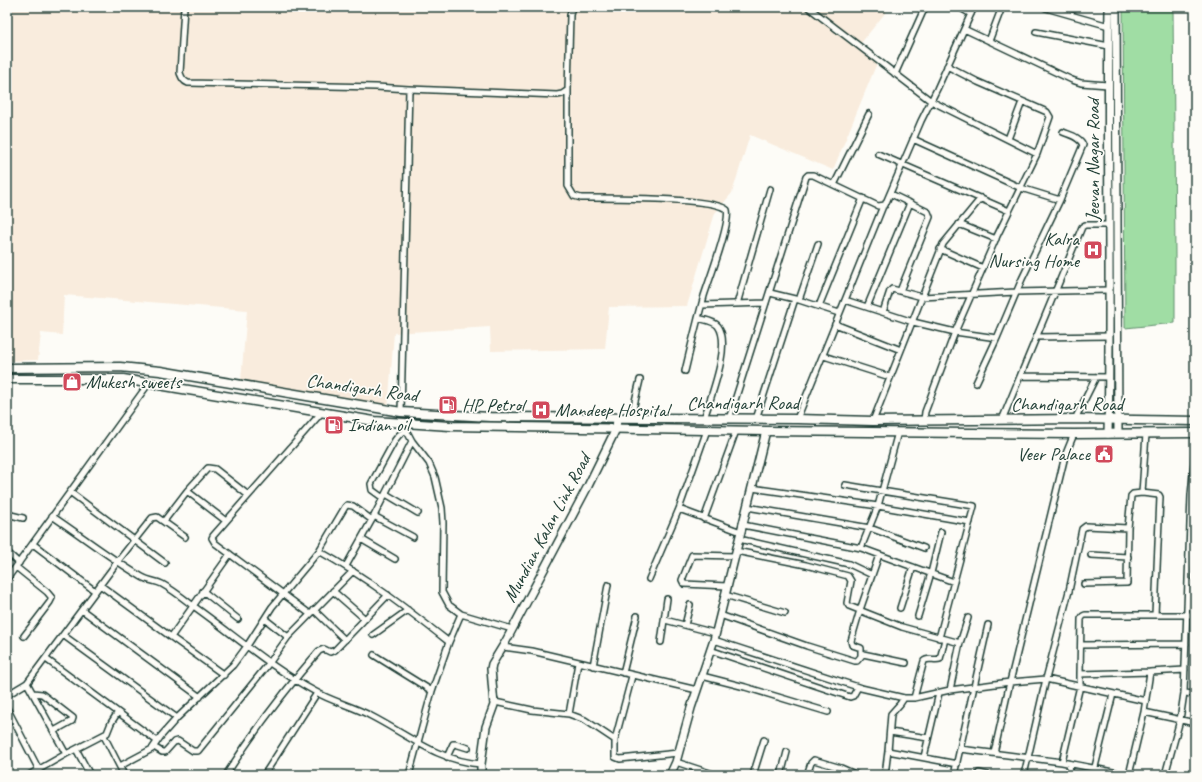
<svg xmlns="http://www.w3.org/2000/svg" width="1202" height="782" viewBox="0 0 1202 782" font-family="Caveat,sans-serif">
<rect width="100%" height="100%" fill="#fdfcf7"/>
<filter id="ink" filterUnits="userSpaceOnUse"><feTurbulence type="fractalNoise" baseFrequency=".025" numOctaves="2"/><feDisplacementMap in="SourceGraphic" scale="8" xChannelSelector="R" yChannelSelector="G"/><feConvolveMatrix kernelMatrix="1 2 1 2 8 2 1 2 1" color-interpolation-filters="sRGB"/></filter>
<g filter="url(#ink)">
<!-- built -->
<path fill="#f9ecdd" d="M 7,7 L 890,7 L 857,48 L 877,63 L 833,170 L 750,135 L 732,193 L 715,213 L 687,306 L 609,307 L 605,349 L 491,351 L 490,327 L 394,333 L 388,409 L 241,381 L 247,310 L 64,295 L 62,335 L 41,333 L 38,360 L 7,361 Z"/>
<!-- green -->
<path fill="#a0dda4" stroke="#608d6c" d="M 1123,8 L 1173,8 L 1175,255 L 1175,323 L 1125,328 Z"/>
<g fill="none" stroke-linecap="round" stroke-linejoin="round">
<!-- street casing -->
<g stroke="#1f3d34" stroke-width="8">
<path id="street" d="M 184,7 L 180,73 C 182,78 183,81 188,83 L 376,87 L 409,89 L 557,95 L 562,94 L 568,90 L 570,15 L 572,7
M 808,7 L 931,101 L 1037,154
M 959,7 L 971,14
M 1046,8 L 1109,26
M 964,29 L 1072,80 L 1081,83 L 1108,85
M 1036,32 L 1109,46
M 989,41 L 1002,7
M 895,74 L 925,7
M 568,90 L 568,186 L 574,196 L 581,198 C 604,198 715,197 727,210 C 731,223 709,280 704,296 C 697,321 691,346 685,371
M 913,139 L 1021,188 L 1060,200
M 1008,139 L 1022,102
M 878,154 L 1009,211
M 834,185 L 869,114
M 891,194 L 928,212 L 930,217 L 900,291
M 959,224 L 996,239
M 940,249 L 983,268
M 770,293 L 799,300 L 839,313
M 799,300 L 818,244
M 845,300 L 913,322 L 955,332 L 997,338
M 737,304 L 770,189
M 702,305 L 766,303
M 819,306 L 863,198
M 867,307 L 910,203
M 883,312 L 890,291 L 892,289 L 922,297 L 1016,292 L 1109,290
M 698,318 C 704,320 714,321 718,326 C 732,345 710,398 704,419
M 835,324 L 901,350
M 1036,337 L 1109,336
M 824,356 L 890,377
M 1021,376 L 1109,377
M 976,383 L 997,338 L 1022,279 L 1059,202 L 1083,145 C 1080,137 1070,135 1063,132
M 401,412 L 409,89
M 631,418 L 640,380
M 729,419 L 806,177 L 808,175 L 813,175 L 878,206 L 885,205 L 921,121 L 937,89 L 974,7
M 756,419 L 795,299
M 797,419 L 883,206
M 1075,419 L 1096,377
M 924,420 L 925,412 L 955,332 L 997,236 L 1037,154 L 1050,117 L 1047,112 L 978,82 L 947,66
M 1002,420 L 1082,227 L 1085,225 L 1109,225
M 873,421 L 943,244 L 981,198
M 403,424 L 412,441 L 429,463 L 435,477 L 442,508 L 443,523 L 442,592 L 449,605 L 461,614
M 1146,434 L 1142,493 L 1159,495 L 1160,497 L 1155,615
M 845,485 L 974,506 L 939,638
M 752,488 L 878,506 L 970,522
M 187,491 L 226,521
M 70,492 L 165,563
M 386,494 L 418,513
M 383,498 L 372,490 L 371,484 L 395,440 L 399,435 L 406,430
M 747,507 L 870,528 L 924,548
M 679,509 L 741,532
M 7,514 L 23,518
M 52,516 C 82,536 111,559 142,577 C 149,581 156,581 162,584 C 173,590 183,598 192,605 C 233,634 271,668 316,692 C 333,702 353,706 371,716 C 408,735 438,761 481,764
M 374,516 L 413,537
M 704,519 L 736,431
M 164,521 L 187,491 L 208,468 L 215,469 L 248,495
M 743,525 L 861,548 L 954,582
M 361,539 L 395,559
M 739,539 L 849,564 L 872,575
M 33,544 L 95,591
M 861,548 L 878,506 L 898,432
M 319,551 C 366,577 407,609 449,642
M 736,551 L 806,565 L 848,576 L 851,581 L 847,603 L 849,606 L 902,627 L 960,643 L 950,690
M 7,552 L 19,563
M 1091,555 L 1128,557
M 346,566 L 374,516 L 412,441
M 16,567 L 47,592 L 52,598 L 50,602 L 24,636
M 7,579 L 149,383
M 649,579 L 679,509 L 707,430
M 1188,583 L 1195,583
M 1084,584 L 1127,583 L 1128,528
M 100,585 L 171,637
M 727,586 L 684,584 L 682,580 L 692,555 L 735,556
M 203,591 L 238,619
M 333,591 L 365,619
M 725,595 L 785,613
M 900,608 L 913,567
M 82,610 L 200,697
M 314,610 L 345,640
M 310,614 L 215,543 L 212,538 L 213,536 L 322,412
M 720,615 L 807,646 L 855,661 L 857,661 L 863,654 L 906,663
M 918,616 L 931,573 L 941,532
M 265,619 L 288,637
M 665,620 L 715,633
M 685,625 L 690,605
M 63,635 L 177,718
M 373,635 L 408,610
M 714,640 L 861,688 L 904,698 L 914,698 L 950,690 L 1010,682 L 1065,456 L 1074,434
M 661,642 L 667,599
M 960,643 L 968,618
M 1081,645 L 1186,644
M 503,647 L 532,651 L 697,690
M 710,650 L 850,697 L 853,696 L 858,687
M 374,655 L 432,691
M 861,655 L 861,648 L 852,645 L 851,641 L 860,610 L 879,555
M 46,659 L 157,741
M 593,666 L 608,585
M 1185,670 L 1150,672 L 1080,674 L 1081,619 L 1083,616 L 1085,615 L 1195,615
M 623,673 L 637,616
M 1080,674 L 1080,686 L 1062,762 L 1128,775
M 224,675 L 171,637 L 230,554
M 632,676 L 615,740 L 615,757 L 620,759 L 678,753
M 702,676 L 745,687 L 828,712
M 33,693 L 42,694 L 73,718 L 72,721 L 54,731
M 1184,693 L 1195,694
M 7,695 L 27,683
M 914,698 L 924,661 C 928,657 935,661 940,659 L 945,639
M 495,702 L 532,710 L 569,714 L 585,720 L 615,740
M 7,708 L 39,770
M 1144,712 L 1195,723
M 569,714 L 578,663
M 890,732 L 928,738
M 104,736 L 124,775
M 154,747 L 162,752 L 165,752 L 174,742 L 178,741 L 193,751 L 198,751 L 270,662 L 288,637 L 353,571
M 76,749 L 107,733 L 111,723 L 118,712
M 960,749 L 1062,762
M 888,751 L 957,764
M 994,753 L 1010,682 L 1046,679 L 1146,701
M 447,757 L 453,744 L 455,744 L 468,748
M 924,757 L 939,693
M 676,762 L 716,775
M 120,766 L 152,749 L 161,736 L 177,718 L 233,665 L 247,646 L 272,607 L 319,551 L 345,507 L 347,505 L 353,506 L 372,520
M 979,773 L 988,775
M 29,775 L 66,754
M 90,775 L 76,749 L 66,754 L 27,683 L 118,561 L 152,518 L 157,517 L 185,537
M 226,775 C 254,731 285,690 319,651 L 324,649 L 330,652 L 335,650 L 388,595
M 264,775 L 317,693
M 409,775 L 432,691 L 449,642 L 461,614 L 512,629
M 753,775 L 764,740
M 781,775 L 787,752
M 807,775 L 811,763 L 814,760 L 841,768 L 857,775
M 885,775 L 888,751 L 891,714 L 900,704 L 904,698
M 954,775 L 988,625
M 1024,775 L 1046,679 L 1069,591 L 1082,529 L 1086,526 L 1128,528 L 1131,496 L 1133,494 L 1142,493
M 1068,775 L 1070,764
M 1093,775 L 1113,694
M 1129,775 L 1144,712 L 1150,672
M 1165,775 L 1180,720 L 1184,693 L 1191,495 L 1195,452 L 1195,433"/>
</g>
<!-- secondary casing -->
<g stroke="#1f3d34" stroke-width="10">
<path id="secondary" d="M 1116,7 L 1118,433
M 1108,434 C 1111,291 1107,149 1109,7
M 481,775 L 481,764 L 486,727 L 494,705 L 491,669 L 492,664 L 506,641 L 588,486 L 616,429 L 617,418
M 670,775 L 676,762 L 691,708 L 714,640 L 766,431"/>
</g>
<!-- primary casing -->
<g stroke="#1f3d34" stroke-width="11">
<path id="primary" d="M 7,368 L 120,367 L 160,371 L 401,412 L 490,417 L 797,419 L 873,421 L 1075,419 L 1195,421
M 7,379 L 123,379 L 374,421 L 450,426 L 766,431 L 1074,434 L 1195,433"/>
</g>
<!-- street -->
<use href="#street" stroke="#fdfcf7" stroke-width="5"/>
<!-- secondary -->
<use href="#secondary" stroke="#fdfcf7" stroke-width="7"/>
<!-- primary -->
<use href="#primary" stroke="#fdfcf7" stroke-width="8"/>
</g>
</g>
<!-- icons -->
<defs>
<g id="hospital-square" transform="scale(1)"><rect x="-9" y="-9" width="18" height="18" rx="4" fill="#d1495b" stroke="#fdfcf7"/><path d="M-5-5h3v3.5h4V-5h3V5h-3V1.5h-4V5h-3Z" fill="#fff"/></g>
<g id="shop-square" transform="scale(1)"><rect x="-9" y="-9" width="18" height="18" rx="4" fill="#d1495b" stroke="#fdfcf7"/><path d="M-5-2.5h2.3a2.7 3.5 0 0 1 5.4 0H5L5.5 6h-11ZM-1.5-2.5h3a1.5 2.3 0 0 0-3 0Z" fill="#fff"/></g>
<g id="fuel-square" transform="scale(1)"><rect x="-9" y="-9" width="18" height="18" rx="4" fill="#d1495b" stroke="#fdfcf7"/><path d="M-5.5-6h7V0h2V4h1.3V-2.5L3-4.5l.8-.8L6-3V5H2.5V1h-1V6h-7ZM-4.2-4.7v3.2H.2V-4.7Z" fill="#fff"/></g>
<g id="civic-square" transform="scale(1)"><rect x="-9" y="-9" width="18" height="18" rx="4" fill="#d1495b" stroke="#fdfcf7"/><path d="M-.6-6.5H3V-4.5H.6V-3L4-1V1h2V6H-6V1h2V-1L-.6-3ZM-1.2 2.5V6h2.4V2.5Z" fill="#fff"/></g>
</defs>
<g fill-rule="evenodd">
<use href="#hospital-square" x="1093" y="250"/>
<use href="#shop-square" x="72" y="382"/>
<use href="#fuel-square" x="448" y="405"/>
<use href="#hospital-square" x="541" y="410"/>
<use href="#fuel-square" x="334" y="425"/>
<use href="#civic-square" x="1104" y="454"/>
</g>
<g text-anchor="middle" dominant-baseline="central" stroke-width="3.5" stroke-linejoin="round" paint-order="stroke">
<!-- street labels -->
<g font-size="19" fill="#1f3d34" stroke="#fdfcf7">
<text transform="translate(1093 160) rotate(-90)">Jeevan Nagar Road</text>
<text transform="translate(362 388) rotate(8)">Chandigarh Road</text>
<text x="743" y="403">Chandigarh Road</text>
<text x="1067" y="404">Chandigarh Road</text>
<text transform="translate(547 528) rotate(-62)">Mundian Kalan Link Road</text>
</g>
<!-- poi labels -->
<g font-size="19" fill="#1f3d34" stroke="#fdfcf7" text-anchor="start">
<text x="1079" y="239" text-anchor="end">Kalra<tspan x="1079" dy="22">Nursing Home</tspan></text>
<text x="86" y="382">Mukesh sweets</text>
<text x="462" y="405">HP Petrol</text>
<text x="555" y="410">Mandeep Hospital</text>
<text x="348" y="425">Indian oil</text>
<text x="1090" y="454" text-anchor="end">Veer Palace</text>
</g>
</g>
<!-- margin -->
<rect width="1202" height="782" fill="none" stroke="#fdfcf7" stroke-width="24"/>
<rect x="12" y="12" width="1178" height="758" fill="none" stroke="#1f3d34" stroke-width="1.5" filter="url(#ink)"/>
</svg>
